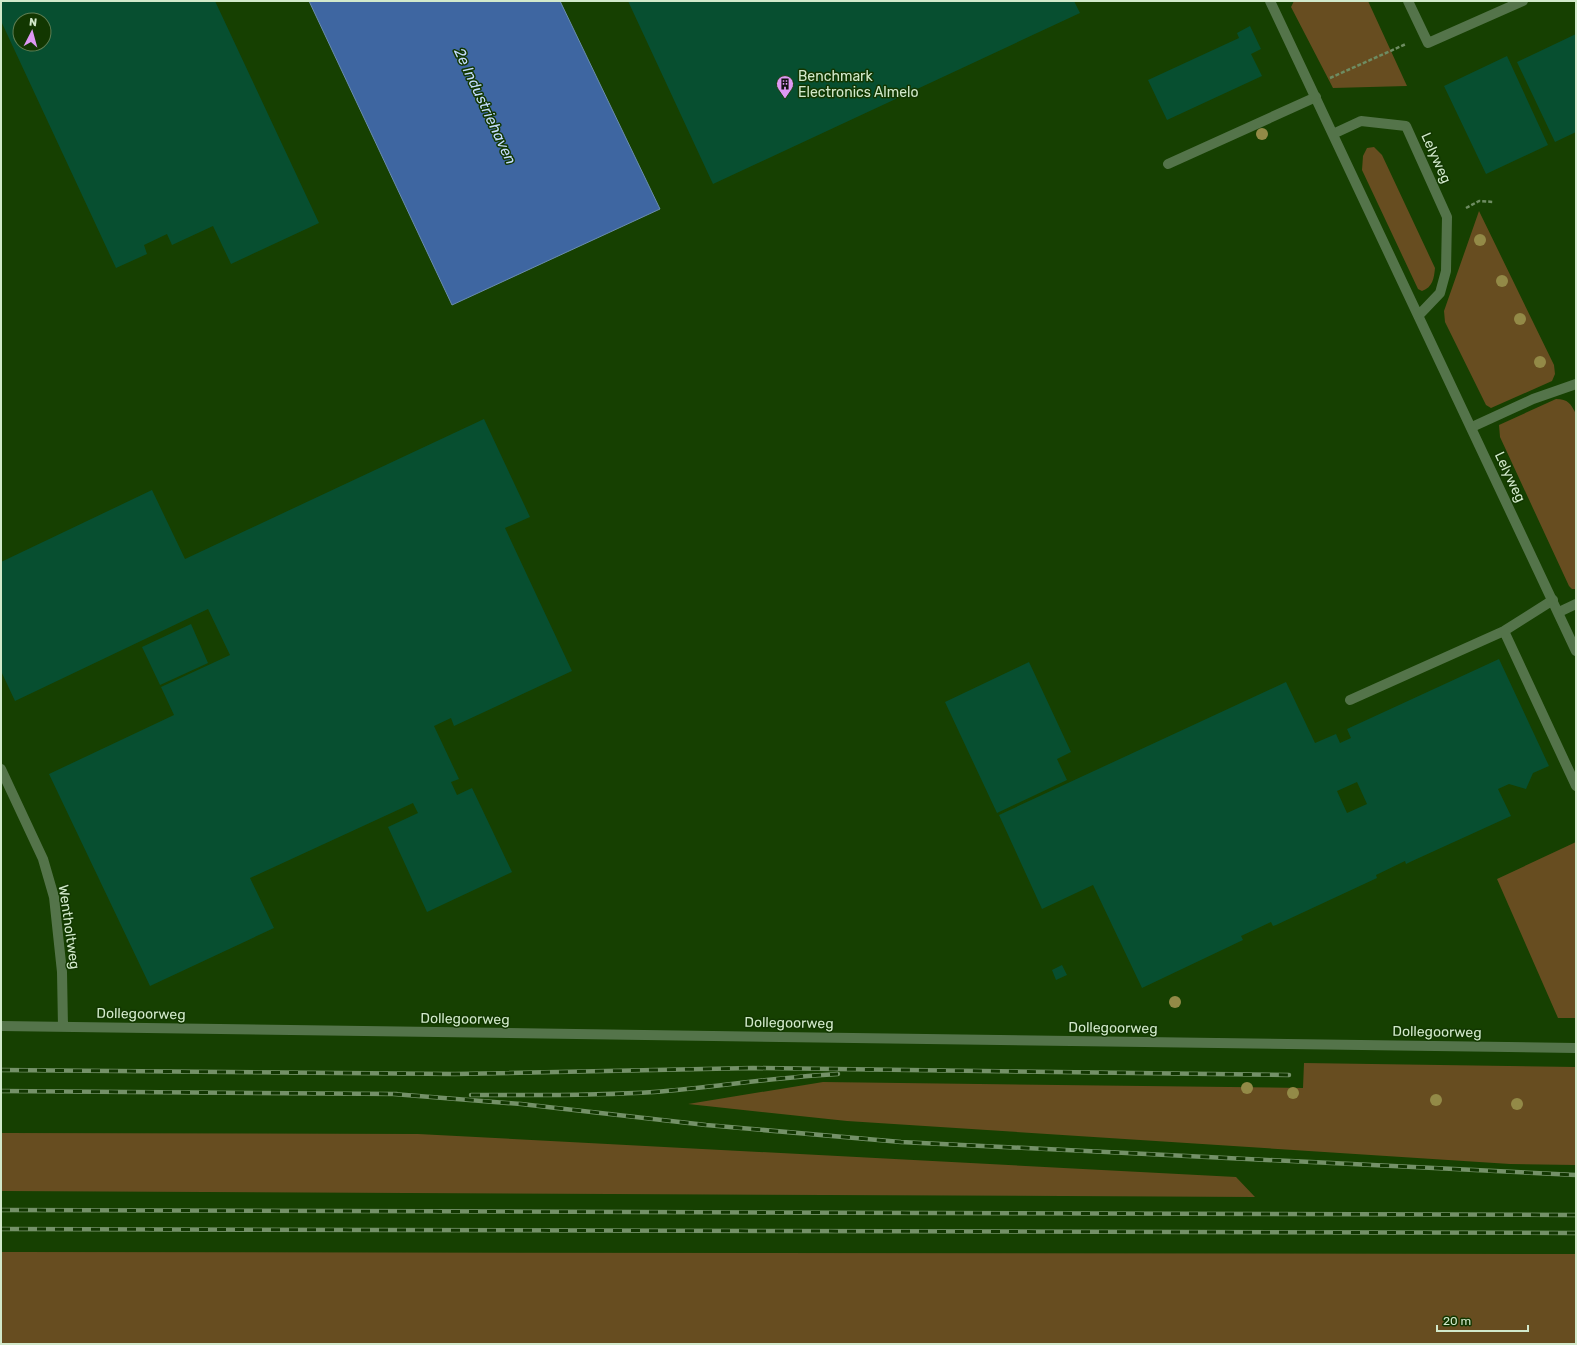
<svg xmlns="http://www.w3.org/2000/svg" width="1577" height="1345" viewBox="0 0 1577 1345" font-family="Rubik,sans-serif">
<rect width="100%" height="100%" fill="#123701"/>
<!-- built -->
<path fill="#164001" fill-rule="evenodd" d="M 1,1 L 1576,1 L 1576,1344 L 1,1344 ZM 20,20 L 44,20 L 44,44 L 20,44 Z"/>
<!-- green -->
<path fill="#674d20" d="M 1294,1 L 1368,1 L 1407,86 L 1333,88 L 1291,7 Z
M 1374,147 L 1382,155 L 1435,268 C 1434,278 1433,287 1422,291 L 1418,289 L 1362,170 L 1363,156 L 1367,148 Z
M 1479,211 L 1554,365 L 1555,374 L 1552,381 L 1491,408 L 1486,405 L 1445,322 L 1444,311 Z
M 1556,399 C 1568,399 1571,404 1576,414 L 1576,589 L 1572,589 L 1569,586 L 1500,437 L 1499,425 Z
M 1576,842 L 1576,1018 L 1558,1018 L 1497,879 Z
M 1304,1063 L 1576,1067 L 1576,1165 L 1510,1164 L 847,1121 L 688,1104 L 823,1082 L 1303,1088 Z
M 1,1133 L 418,1134 L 1236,1177 L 1255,1197 L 1,1191 Z
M 1,1252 L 1576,1254 L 1576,1344 L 1,1344 Z"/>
<!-- water -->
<path fill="#3e66a1" stroke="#6a8dae" d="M 309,1 L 560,1 L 660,209 L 452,305 Z"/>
<!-- building -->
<path fill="#074f30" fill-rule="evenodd" d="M 1,1 L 215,1 L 319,223 L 231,264 L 213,226 L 172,245 L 167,234 L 144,245 L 147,254 L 116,268 L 1,21 ZM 20,20 L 44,20 L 44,44 L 20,44 Z
M 628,1 L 1074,1 L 1080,13 L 713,184 Z
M 1250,26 L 1261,49 L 1251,54 L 1262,76 L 1167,120 L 1148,80 L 1239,38 L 1237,33 Z
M 1576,34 L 1576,132 L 1555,142 L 1517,62 Z
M 1507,56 L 1548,145 L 1486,174 L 1444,86 Z
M 484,419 L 530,517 L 505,528 L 572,671 L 454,726 L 451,718 L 434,726 L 459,779 L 451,782 L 457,795 L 472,788 L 512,872 L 427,912 L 388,827 L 418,813 L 413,803 L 250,878 L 274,928 L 150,986 L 49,774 L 174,715 L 161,687 L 230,655 L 208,609 L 15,701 L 1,671 L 1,562 L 152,490 L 185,559 Z
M 191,624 L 208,663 L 160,685 L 142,647 Z
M 1499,659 L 1549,766 L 1533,773 L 1526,789 L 1509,784 L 1498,789 L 1511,816 L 1410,862 L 1406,864 L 1405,861 L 1376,875 L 1377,878 L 1276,925 L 1273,926 L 1271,922 L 1241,936 L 1243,940 L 1142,988 L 1093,885 L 1042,909 L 999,815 L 1286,682 L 1315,743 L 1336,734 L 1340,743 L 1351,738 L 1347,729 ZM 1357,782 L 1367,804 L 1347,813 L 1337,791 Z
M 1029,662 L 1071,752 L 1057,759 L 1067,780 L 997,813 L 945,702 Z
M 1062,965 L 1067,975 L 1056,980 L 1052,970 Z"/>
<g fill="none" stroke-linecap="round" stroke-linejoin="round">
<!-- path -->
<path stroke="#6e8c62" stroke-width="2.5" stroke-dasharray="4 2" stroke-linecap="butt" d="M 1330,78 L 1406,44
M 1466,208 L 1479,201 L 1494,202"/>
<!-- service -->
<path stroke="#54744a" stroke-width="10" d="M 1408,1 L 1428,43 L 1523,1
M 1168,164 L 1316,97
M 1472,427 L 1533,399 L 1576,384
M 1559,612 L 1576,604
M 1504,631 L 1576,786
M 1350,700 L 1504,631 L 1553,600"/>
<!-- minor -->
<path stroke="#54744a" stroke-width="10" d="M 1270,1 L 1576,651
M 1333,134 L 1361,121 L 1406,126 L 1447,217 L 1446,271 L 1440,293 L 1419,315
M 1,769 L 43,859 L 54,897 L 62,972 L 63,1027
M 1,1026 L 1576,1048"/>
<!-- rail casing -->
<g stroke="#749168" stroke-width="4.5">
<path id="rail" d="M 1,1070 L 455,1074 L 753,1068 L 1289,1075
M 1,1091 L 397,1094
M 393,1094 L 521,1104 L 706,1125 L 901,1142 L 1576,1175
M 471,1095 C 532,1095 593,1096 654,1092 C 716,1087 776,1077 838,1074
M 1,1210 L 1576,1215
M 1,1229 L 1576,1233"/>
</g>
<!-- rail -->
<use href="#rail" stroke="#123701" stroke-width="3" stroke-dasharray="9" stroke-linecap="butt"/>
</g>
<!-- trees -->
<g fill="#938a47">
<circle cx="1262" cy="134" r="6"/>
<circle cx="1480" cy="240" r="6"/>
<circle cx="1502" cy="281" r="6"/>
<circle cx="1520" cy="319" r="6"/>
<circle cx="1540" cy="362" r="6"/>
<circle cx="1175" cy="1002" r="6"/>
<circle cx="1247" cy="1088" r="6"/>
<circle cx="1293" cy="1093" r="6"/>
<circle cx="1436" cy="1100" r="6"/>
<circle cx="1517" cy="1104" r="6"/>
</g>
<!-- icons -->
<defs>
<g id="building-pin" transform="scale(0.9)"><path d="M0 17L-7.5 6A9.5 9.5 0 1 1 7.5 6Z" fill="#de98f3" stroke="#123701"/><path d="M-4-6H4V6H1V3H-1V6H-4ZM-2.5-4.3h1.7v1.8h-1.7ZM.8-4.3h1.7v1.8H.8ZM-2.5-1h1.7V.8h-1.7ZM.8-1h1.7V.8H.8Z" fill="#111"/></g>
</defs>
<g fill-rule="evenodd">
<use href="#building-pin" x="785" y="84"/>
</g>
<g text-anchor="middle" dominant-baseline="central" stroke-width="3" stroke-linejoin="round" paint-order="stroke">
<!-- poi labels -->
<g font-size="14" fill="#d2e9cb" stroke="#123701" text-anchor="start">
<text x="798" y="76">Benchmark<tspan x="798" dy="16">Electronics Almelo</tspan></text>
</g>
<!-- street labels -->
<g font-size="14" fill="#d2e9cb" stroke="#123701">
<text transform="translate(1436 158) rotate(66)">Lelyweg</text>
<text transform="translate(1510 477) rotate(65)">Lelyweg</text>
<text transform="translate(69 927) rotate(82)">Wentholtweg</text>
<text transform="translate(141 1014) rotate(1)">Dollegoorweg</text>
<text transform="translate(465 1019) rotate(1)">Dollegoorweg</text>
<text transform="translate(789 1023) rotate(1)">Dollegoorweg</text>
<text transform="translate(1113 1028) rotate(1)">Dollegoorweg</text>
<text transform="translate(1437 1032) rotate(1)">Dollegoorweg</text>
</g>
<!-- water labels -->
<g font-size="15" font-style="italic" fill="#c4dcfe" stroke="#123701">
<text transform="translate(485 106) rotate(65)">2e Industriehaven</text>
</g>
</g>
<!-- border -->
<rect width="1577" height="1345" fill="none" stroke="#d2e9cb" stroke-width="4"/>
<!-- north arrow -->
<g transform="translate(32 32) rotate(6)"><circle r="19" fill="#123701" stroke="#5f7e52"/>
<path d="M0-3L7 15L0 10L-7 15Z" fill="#de98f3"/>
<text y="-6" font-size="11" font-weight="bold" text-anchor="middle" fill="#d2e9cb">N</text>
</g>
<!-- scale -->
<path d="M1437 1325v6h91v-6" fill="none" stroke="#d2e9cb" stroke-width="2"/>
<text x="1443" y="1325" font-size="12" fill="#d2e9cb" stroke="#123701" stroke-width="3" paint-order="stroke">20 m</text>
</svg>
